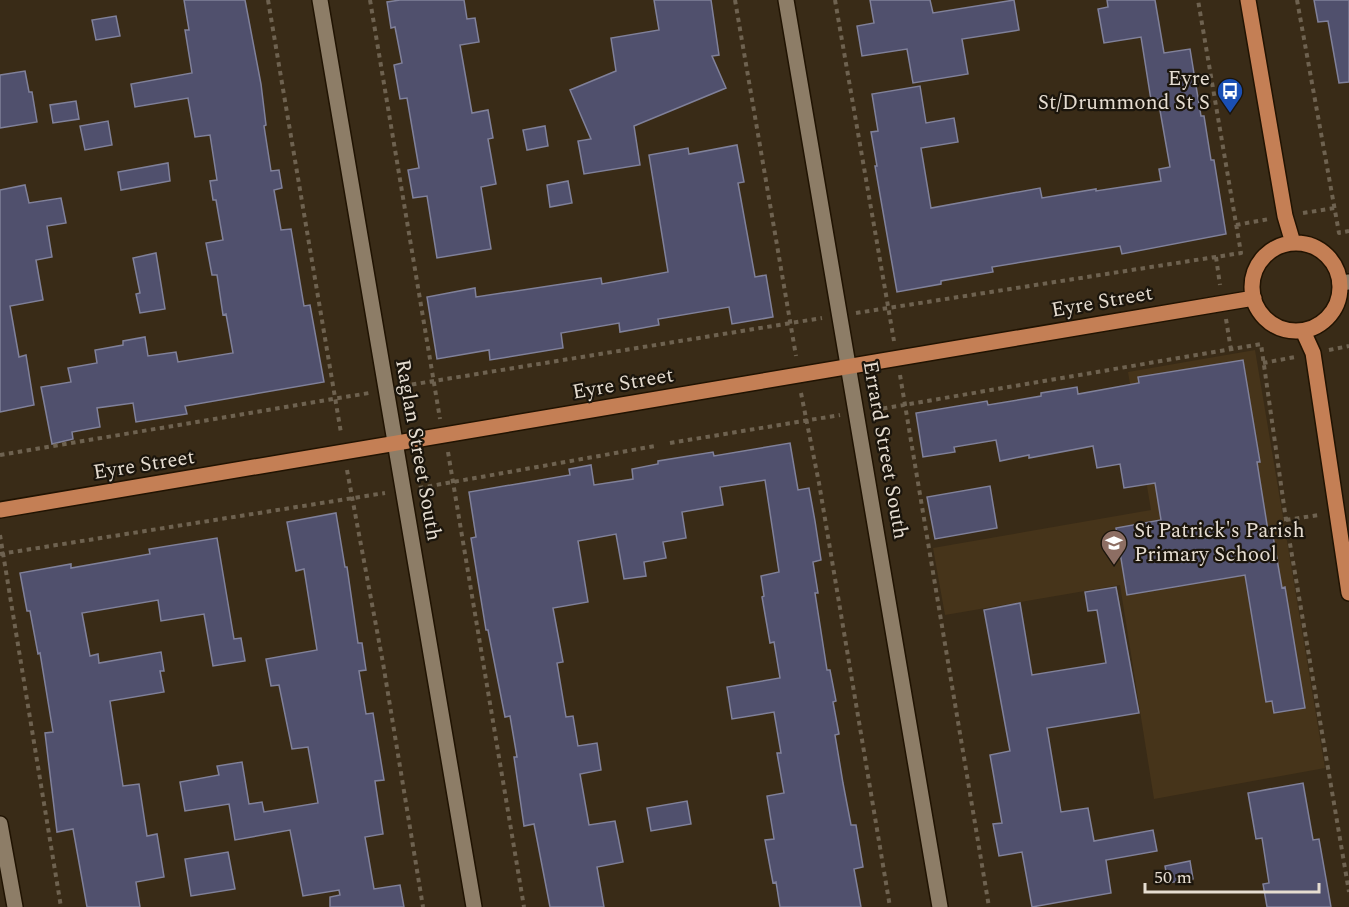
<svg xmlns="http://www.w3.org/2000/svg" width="1349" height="907" viewBox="0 0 1349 907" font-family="Spectral,serif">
<rect width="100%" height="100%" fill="#392b17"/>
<!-- built -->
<path fill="#46341a" d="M 1255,350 L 1325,768 L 1154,799 L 1120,585 L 945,615 L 933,548 L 1151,510 L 1128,372 Z"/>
<!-- building -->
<path fill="#50506d" stroke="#80819a" stroke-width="1.5" d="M 184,0 L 245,0 L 261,84 L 266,125 L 264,126 L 271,171 L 279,170 L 282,188 L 274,190 L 281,230 L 291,229 L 304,306 L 310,305 L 324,382 L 185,406 L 187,414 L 136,422 L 133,403 L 97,408 L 100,427 L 72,432 L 73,439 L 52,444 L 41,387 L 71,382 L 68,368 L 97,363 L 95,350 L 123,345 L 123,341 L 145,337 L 148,356 L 176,352 L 178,362 L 233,353 L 226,314 L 223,315 L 217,275 L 212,275 L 206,243 L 223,240 L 216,200 L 213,200 L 210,181 L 217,180 L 210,135 L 195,137 L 188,98 L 135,107 L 131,84 L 192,73 L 185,30 L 189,30 Z
M 400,0 L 464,0 L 467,19 L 475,18 L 479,42 L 460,45 L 472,113 L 488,110 L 493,138 L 488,139 L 496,184 L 481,187 L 491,249 L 437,258 L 427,196 L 413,198 L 408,170 L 419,168 L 407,98 L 400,99 L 394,65 L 402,63 L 395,27 L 391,28 L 387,2 Z
M 654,0 L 711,0 L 719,55 L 712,56 L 726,88 L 634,126 L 640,165 L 584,174 L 578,141 L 591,139 L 570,90 L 616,71 L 611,38 L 659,30 Z
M 870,0 L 930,0 L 933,13 L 1014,0 L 1019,30 L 962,39 L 968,74 L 913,83 L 907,49 L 862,56 L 857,26 L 874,23 Z
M 1107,0 L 1155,0 L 1164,53 L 1190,49 L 1201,116 L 1204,116 L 1211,160 L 1214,160 L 1226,234 L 1122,254 L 1120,246 L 992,267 L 993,272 L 941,281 L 941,284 L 897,292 L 875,166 L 877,166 L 871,132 L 878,131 L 872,94 L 920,86 L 926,123 L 954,118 L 958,142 L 921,148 L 931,208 L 1040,188 L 1042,198 L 1096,189 L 1096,191 L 1161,181 L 1159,169 L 1170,167 L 1158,99 L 1151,100 L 1141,37 L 1104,43 L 1098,9 L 1108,7 Z
M 1314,0 L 1349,0 L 1349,82 L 1339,83 L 1328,21 L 1318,22 Z
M 116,16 L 120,36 L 96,40 L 92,20 Z
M 25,71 L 29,92 L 32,92 L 37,122 L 0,128 L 0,75 Z
M 76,101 L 79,119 L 53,123 L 50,105 Z
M 108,121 L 112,145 L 85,150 L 80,126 Z
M 545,126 L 548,146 L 527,150 L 523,130 Z
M 737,145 L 744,182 L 738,183 L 755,277 L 766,275 L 773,317 L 732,324 L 729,307 L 658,319 L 659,325 L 620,332 L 619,323 L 561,333 L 563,348 L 490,360 L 489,350 L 437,359 L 427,297 L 475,288 L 476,297 L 601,278 L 602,284 L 668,272 L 649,155 L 688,148 L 689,154 Z
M 168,163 L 170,181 L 121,190 L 118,172 Z
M 568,181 L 572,203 L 550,207 L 547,185 Z
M 25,185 L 29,203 L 61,198 L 66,223 L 47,226 L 52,257 L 36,260 L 43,300 L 10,306 L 19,357 L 26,355 L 34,405 L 0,412 L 0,190 Z
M 156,253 L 165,309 L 140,313 L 136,294 L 140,293 L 133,258 Z
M 1243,360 L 1260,462 L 1257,462 L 1269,537 L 1273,536 L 1282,588 L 1285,587 L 1305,708 L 1274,713 L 1272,701 L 1266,702 L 1245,575 L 1127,595 L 1116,528 L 1161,520 L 1155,483 L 1124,488 L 1120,464 L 1097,468 L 1093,446 L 1029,458 L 1029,455 L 1000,461 L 996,440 L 954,447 L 955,452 L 923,457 L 916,413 L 987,401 L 988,405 L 1041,396 L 1041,393 L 1077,387 L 1078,394 L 1139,383 L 1138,377 Z
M 790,443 L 798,490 L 809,488 L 815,521 L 821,560 L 813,562 L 818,593 L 815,593 L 827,670 L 830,670 L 836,701 L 833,702 L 839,734 L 835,735 L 843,783 L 851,825 L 856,825 L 863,867 L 854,869 L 861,907 L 780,907 L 776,882 L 773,883 L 765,840 L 774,839 L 767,796 L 784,793 L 777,753 L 781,753 L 774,712 L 732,719 L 727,687 L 780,678 L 774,642 L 770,643 L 762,597 L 764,596 L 761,576 L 779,572 L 765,480 L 720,487 L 723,505 L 682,512 L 686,538 L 663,542 L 666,558 L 644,562 L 646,576 L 624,579 L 616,534 L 578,541 L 588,602 L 553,608 L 563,662 L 557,663 L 566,717 L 573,716 L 578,746 L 597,743 L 601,770 L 580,774 L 589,825 L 615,821 L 623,862 L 597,867 L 604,907 L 550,907 L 534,824 L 524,826 L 514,757 L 517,757 L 510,716 L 505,717 L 488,630 L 486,630 L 471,538 L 476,537 L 469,492 L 570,475 L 569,469 L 591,465 L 594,485 L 633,479 L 632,469 L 658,464 L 658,461 L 713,452 L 714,456 Z
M 990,486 L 997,528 L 935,539 L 927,497 Z
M 336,513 L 345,567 L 347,567 L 358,643 L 362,643 L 366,670 L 359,671 L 366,714 L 373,713 L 384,780 L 375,781 L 383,834 L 365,837 L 374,889 L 400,885 L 404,907 L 330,907 L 330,897 L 340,895 L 339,890 L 303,896 L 290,830 L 235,840 L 229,804 L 185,811 L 180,782 L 219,775 L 217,766 L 242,762 L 249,804 L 262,802 L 264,812 L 318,803 L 308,747 L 292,749 L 279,685 L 271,686 L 266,659 L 317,650 L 304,569 L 296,571 L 287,522 Z
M 217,538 L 234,639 L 241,638 L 245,661 L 213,666 L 204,614 L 161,621 L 158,600 L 82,613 L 90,656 L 98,654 L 99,663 L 161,652 L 164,671 L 160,671 L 164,692 L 110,701 L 123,786 L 139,784 L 147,836 L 157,834 L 164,877 L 136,882 L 140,907 L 87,907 L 73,829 L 57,832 L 45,733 L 53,732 L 40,653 L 38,654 L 30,611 L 27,611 L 20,573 L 71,564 L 71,568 L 150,554 L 149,549 Z
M 1116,587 L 1139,713 L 1047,728 L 1061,812 L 1088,808 L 1094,841 L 1153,830 L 1157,851 L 1106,860 L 1111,893 L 1032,907 L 1022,852 L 999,856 L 993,824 L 1002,823 L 990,755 L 1010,751 L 984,610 L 1020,603 L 1032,675 L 1106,663 L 1097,610 L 1088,611 L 1085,592 Z
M 1303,783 L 1313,840 L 1319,839 L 1331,907 L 1267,907 L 1263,884 L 1269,883 L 1262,838 L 1256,839 L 1248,793 Z
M 687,801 L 691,824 L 651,831 L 647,808 Z
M 228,852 L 235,889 L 191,896 L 185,859 Z
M 1190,861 L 1193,879 L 1168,883 L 1165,866 Z"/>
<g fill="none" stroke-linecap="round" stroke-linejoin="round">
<!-- minor casing -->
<g stroke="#201302" stroke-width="18">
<path id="minor" d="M 320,0 L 474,907
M 786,0 L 940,907
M 1340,283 L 1349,282
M 0,824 L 15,907"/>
</g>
<!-- major casing -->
<g stroke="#201302" stroke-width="18">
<path id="major" d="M 1248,0 L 1285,216 L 1293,243
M1252 287a44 44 0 1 1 88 0a44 44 0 1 1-88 0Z
M 1303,331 L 1313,353 L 1349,593
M 0,510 L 1254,298"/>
</g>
<!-- path -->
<path stroke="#6e6250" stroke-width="4" stroke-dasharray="4.5 4.5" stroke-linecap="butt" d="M 268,0 L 341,433
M 370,0 L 440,419
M 735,0 L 796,356
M 835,0 L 894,341
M 1297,0 L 1339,233 L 1349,231
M 1303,213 L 1335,208
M 1236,225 L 1269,219
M 1216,257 L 1220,285
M 856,313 L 1241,253 L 1198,0
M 1226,319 L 1231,350
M 1329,350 L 1349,346
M 1263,363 L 1295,357
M 900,375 L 989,907
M 403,386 L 822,318
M 801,393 L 819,483 L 890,907
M 874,410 L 1261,344 L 1286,520 L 1349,892
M 670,443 L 840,415
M 448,452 L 524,907
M 0,455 L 369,393
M 347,470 L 383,663 L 423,907
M 419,488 L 655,446
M 1286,520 L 1319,515
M 0,535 L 61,907
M 0,554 L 385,493"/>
<!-- minor -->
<use href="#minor" stroke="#8d7d67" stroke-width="15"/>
<!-- major -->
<use href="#major" stroke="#c47f55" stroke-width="15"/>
</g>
<!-- icons -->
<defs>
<g id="bus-pin" transform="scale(1.35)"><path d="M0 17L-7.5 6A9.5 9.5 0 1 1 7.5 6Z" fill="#1a4fb4" stroke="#1b150c"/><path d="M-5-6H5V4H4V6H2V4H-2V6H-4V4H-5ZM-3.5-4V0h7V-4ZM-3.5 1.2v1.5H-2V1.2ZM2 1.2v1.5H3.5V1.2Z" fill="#fff"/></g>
<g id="school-pin" transform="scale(1.35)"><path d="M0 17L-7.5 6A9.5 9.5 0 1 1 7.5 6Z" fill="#8d6e63" stroke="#1b150c"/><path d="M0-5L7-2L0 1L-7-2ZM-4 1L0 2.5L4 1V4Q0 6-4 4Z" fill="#fff"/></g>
</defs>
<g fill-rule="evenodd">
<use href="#bus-pin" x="1230" y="91"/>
<use href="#school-pin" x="1114" y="543"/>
</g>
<g text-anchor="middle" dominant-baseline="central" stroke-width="4.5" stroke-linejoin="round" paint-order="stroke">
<!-- poi labels -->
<g font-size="21" fill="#e6ddd1" stroke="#1b150c" text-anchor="end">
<text x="1210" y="79">Eyre<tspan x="1210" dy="24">St/Drummond St S</tspan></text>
<text x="1134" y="531" text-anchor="start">St Patrick's Parish<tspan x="1134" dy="24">Primary School</tspan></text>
</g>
<!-- street labels -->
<g font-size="21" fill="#e6ddd1" stroke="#1b150c">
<text transform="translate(1102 302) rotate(-10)">Eyre Street</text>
<text transform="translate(623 384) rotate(-10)">Eyre Street</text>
<text transform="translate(418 450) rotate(80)">Raglan Street South</text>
<text transform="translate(885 450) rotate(80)">Errard Street South</text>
<text transform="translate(144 465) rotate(-9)">Eyre Street</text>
</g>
</g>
<!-- scale -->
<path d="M1145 883v9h174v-9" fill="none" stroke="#e6ddd1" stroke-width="3"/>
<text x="1154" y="883" font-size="18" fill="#e6ddd1" stroke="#1b150c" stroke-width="4.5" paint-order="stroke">50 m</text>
</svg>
